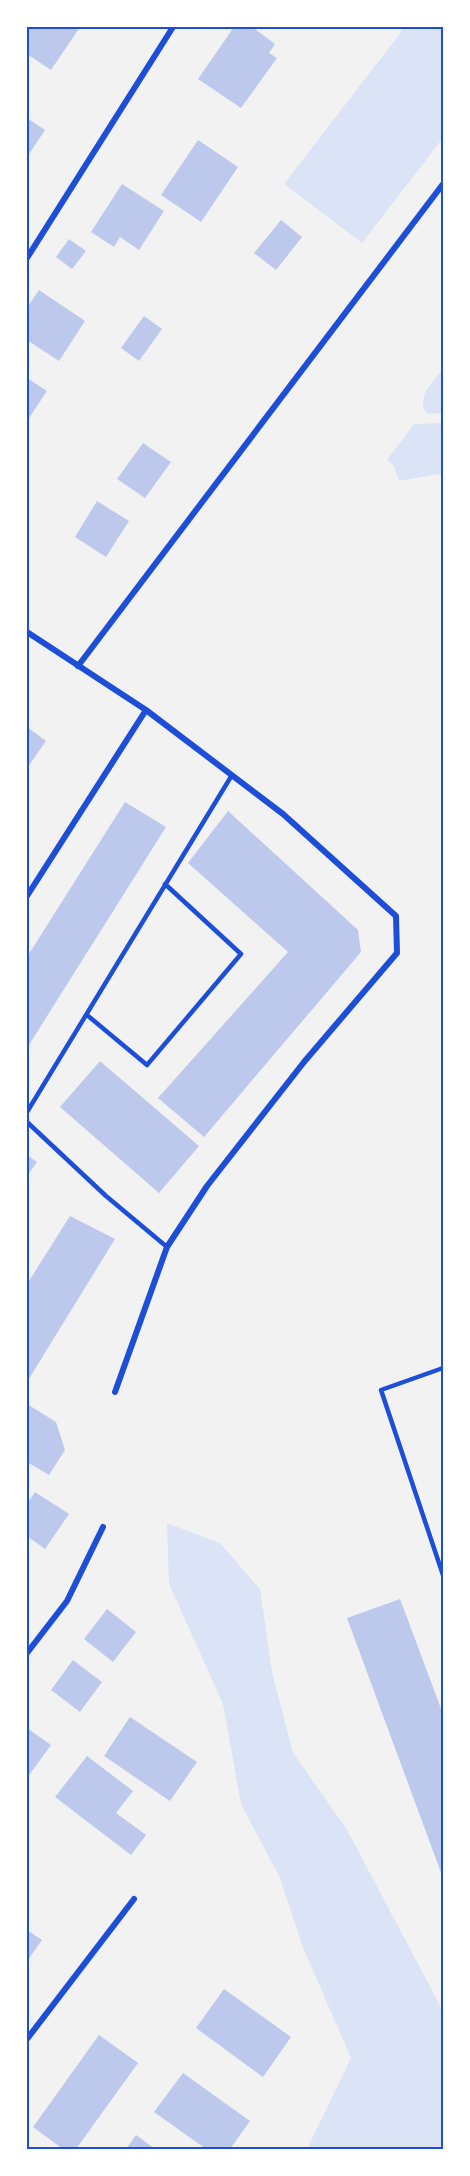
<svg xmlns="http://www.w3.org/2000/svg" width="470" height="2176" viewBox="0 0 470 2176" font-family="Georgia,serif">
<rect width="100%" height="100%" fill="#f2f2f2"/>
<!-- green -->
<path fill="#dbe4f7" d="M 405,27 L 443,27 L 443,138 L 362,243 L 284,184 Z
M 443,369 L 443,413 L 427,414 C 415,398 433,381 443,369 Z
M 443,423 L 443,475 L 438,474 L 399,481 L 394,466 L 387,460 L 414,424 Z
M 167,1523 L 220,1543 L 260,1589 L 272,1672 L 293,1753 L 346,1828 L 443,2011 L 443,2149 L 307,2149 L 351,2058 L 304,1950 L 280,1878 L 241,1804 L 223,1704 L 169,1584 Z"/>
<!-- building -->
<path fill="#bdc9ec" d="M 27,27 L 80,27 L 51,70 L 27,54 Z
M 234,27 L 252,27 L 275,44 L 269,53 L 277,58 L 241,108 L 198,79 Z
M 27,118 L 45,130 L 27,157 Z
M 198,140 L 238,167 L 201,222 L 161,195 Z
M 122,184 L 164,211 L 139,250 L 120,237 L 114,247 L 91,232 Z
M 281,220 L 302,237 L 276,270 L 254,253 Z
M 69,239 L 86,251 L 72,269 L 56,257 Z
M 39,290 L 85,321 L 59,361 L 27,340 L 27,308 Z
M 144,316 L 162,329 L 139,361 L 121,348 Z
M 27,378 L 47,391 L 27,421 Z
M 143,443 L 171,462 L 145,498 L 117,479 Z
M 97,501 L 129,521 L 106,557 L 75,537 Z
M 27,727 L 46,741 L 27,768 Z
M 125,802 L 166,827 L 27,1048 L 27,957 Z
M 228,811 L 358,930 L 361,952 L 204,1137 L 158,1098 L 288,952 L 188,863 Z
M 100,1061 L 199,1146 L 159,1193 L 60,1107 Z
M 27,1155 L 37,1162 L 27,1176 Z
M 70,1216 L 115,1239 L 27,1382 L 27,1284 Z
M 27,1404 L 56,1422 L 65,1450 L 49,1475 L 27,1462 Z
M 35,1492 L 69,1514 L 45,1549 L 27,1536 L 27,1504 Z
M 400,1599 L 443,1714 L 443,1878 L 347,1618 Z
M 107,1609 L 136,1632 L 113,1662 L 84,1639 Z
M 73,1660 L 102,1682 L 80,1712 L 51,1690 Z
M 130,1717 L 197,1762 L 170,1801 L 104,1756 Z
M 27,1728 L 51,1745 L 27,1778 Z
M 87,1756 L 133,1791 L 116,1813 L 146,1835 L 131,1855 L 55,1797 Z
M 27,1930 L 42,1940 L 27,1961 Z
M 224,1989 L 291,2037 L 263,2077 L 196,2028 Z
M 99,2035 L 138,2063 L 76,2149 L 63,2149 L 33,2127 Z
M 183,2073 L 250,2121 L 230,2149 L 206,2149 L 154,2112 Z
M 136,2135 L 155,2149 L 126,2149 Z"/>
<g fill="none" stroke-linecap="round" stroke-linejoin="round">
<!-- service -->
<path stroke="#1d4ed8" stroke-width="4.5" d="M 87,1015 L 147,1065 L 241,954 L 165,884
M 27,1112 L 232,775
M 27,1122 L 106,1196 L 167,1247
M 443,1368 L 381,1390 L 443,1575"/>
<!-- minor -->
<path stroke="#1d4ed8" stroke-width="6" d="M 27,258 L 173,27
M 27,632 L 146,710 L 283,814 L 396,916 L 397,953 L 304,1062 L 207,1186 L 167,1247 L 115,1392
M 78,666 L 443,184
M 27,896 L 146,710
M 27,1653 L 67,1601 L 103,1527
M 27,2039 L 134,1899"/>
</g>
<!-- border -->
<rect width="470" height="2176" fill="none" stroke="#ffffff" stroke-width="57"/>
<rect x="28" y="28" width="414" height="2120" fill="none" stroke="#1d4ed8" stroke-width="2"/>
</svg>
